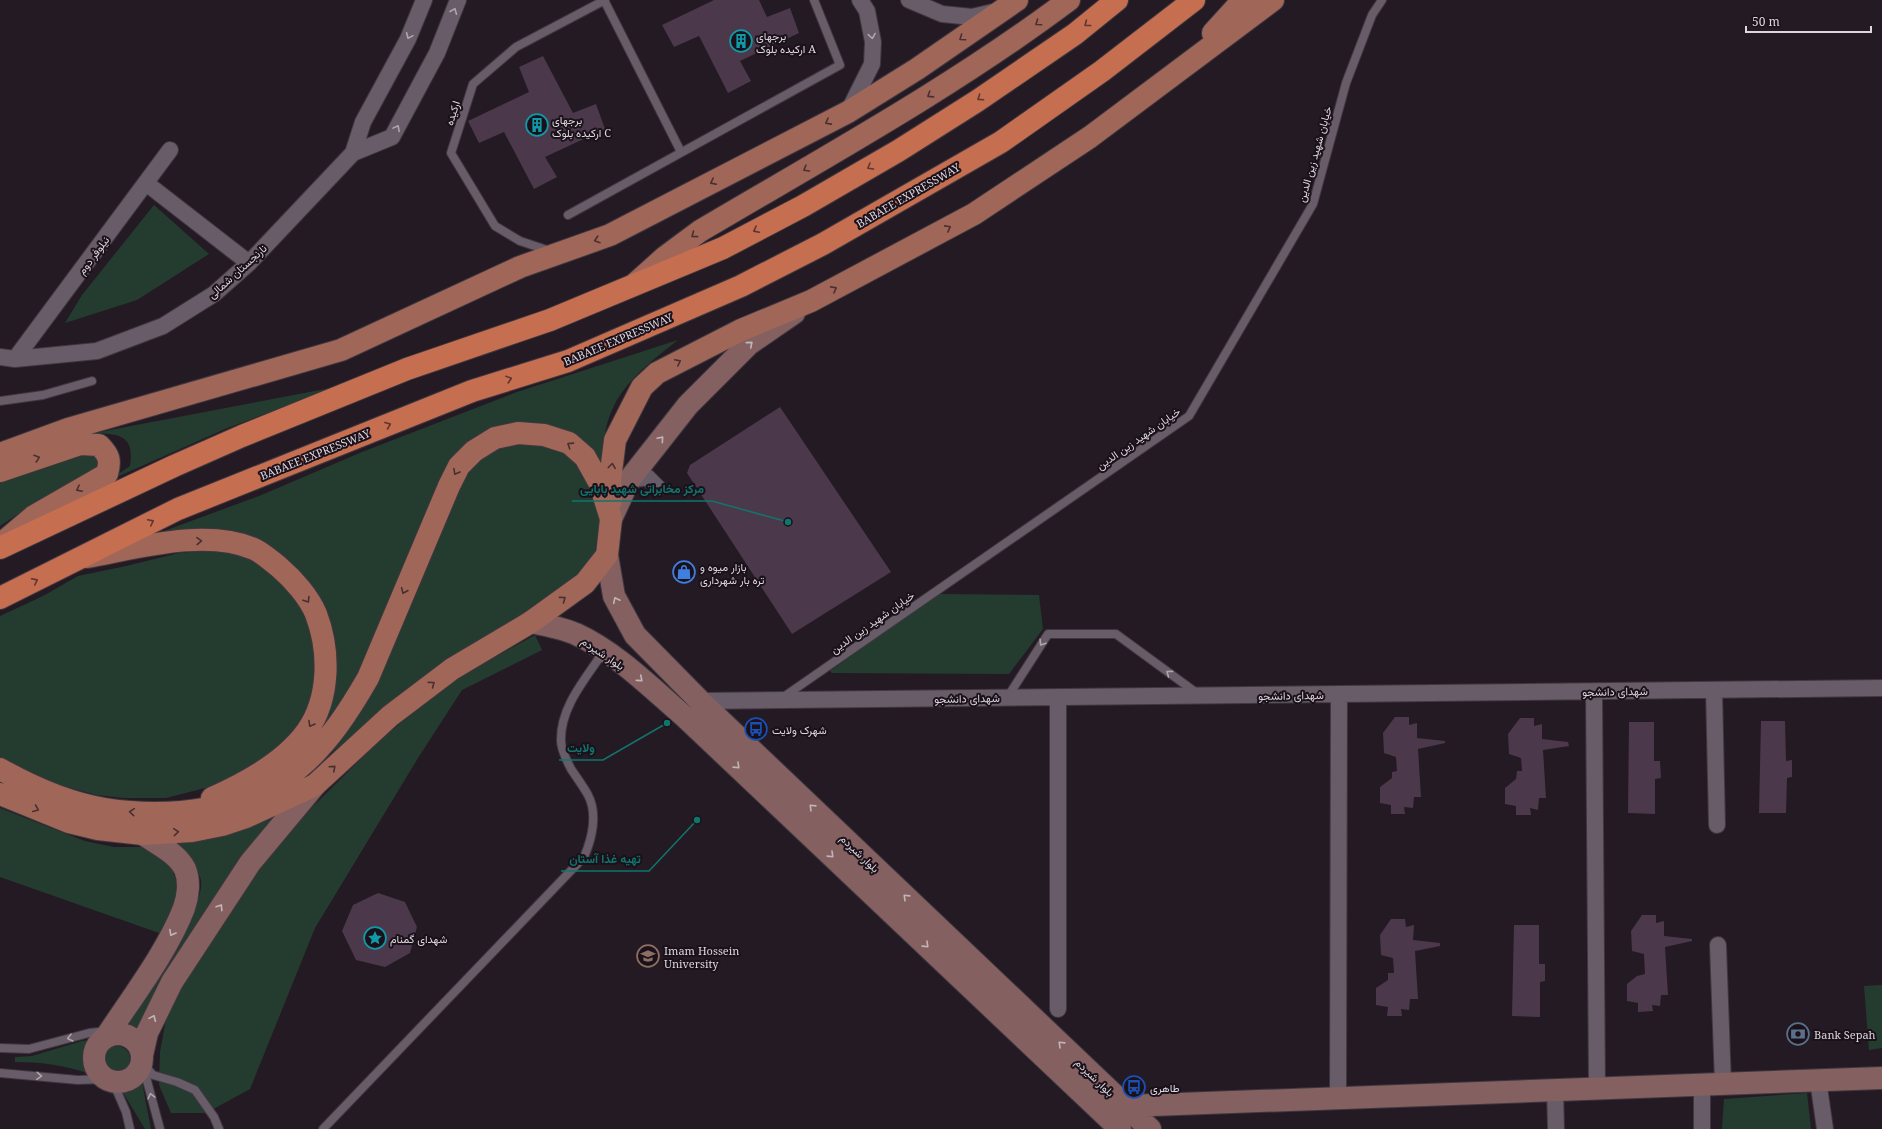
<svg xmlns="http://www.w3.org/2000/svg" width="1882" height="1129" viewBox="0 0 1882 1129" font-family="'Noto Serif',Vazirmatn,serif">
<rect width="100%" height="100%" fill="#241a23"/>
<!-- green -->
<path fill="#243c2f" d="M 154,205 L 209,254 L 137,300 L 65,323 L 82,295 Z
M 678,340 C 624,382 599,405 603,477 L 583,443 L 481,437 L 377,631 L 348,694 L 310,750 L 326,713 L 311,589 L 200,531 L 164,531 L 259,496 L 362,452 L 517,392 Z
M 336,387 L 225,429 L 108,481 L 130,466 C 135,435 119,434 94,433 Z
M 515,441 L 552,445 L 580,464 L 598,495 L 601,530 L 591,565 L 567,591 L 401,698 L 316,765 L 459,483 L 486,452 Z
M 96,452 L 105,466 L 60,491 L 39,500 L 0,526 L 0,478 L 23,468 Z
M 212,550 L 232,551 L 260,564 L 287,586 L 304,614 L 312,632 L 315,648 L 315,681 L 307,714 L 287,741 L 239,775 L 213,786 L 166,798 L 123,798 L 97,795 L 55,784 L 0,761 L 0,616 L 43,596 L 78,576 L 126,566 L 179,553 Z
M 937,594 L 1039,595 L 1043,629 L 1009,674 L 832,673 L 830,671 Z
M 535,635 L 542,650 L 462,690 L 418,758 L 315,928 L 250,1089 L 206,1113 L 171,1113 L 159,1085 L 160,1052 L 168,1008 L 269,850 L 377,743 L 448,683 Z
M 0,808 L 85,841 L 114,847 L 144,847 L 157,852 L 171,866 L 177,883 L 175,901 L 170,916 L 159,933 L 0,877 Z
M 276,816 C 248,844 229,876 207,909 C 180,949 152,988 137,1034 L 129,1029 L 118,1027 C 137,999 206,911 201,880 C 197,863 183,853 171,842 L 219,833 Z
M 1882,985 L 1882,1048 L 1869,1050 L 1864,986 Z
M 90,1040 C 82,1053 82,1059 87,1073 C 64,1065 39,1062 15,1062 L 15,1057 L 32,1056 L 82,1041 Z
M104 1059a13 13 0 1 1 26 0a13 13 0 1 1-26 0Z
M 142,1082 L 151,1129 L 145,1129 L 122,1091 Z
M 1807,1093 L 1811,1129 L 1722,1129 L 1724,1099 Z"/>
<!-- building -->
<path fill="#4c384b" d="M 714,0 L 759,0 L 767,17 L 790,8 L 799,33 L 740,61 L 751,81 L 728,93 L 699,36 L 674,47 L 662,25 Z
M 543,56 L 573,113 L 596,104 L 605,129 L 545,157 L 557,177 L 534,189 L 504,132 L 479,143 L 468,121 L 529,92 L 519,67 Z
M 780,407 L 891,572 L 792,634 L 687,473 L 690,465 Z
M 1395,717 L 1409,717 L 1409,725 L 1417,723 L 1417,738 L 1445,741 L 1445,743 L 1418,749 L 1421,797 L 1414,797 L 1413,808 L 1404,807 L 1405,814 L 1391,814 L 1391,805 L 1380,803 L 1380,787 L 1392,778 L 1392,772 L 1397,771 L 1396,757 L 1384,753 L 1383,733 Z
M 1520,718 L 1534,718 L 1534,726 L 1542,724 L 1542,739 L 1568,742 L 1569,746 L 1543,750 L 1546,798 L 1539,798 L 1538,810 L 1530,808 L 1531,815 L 1516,815 L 1516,806 L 1505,804 L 1505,788 L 1516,779 L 1517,771 L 1522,771 L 1521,758 L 1509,754 L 1508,734 Z
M 1761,721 L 1785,721 L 1786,761 L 1792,760 L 1792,777 L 1787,778 L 1786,813 L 1759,813 Z
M 1629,722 L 1654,722 L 1654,761 L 1660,761 L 1661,778 L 1655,779 L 1655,814 L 1628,813 Z
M 378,893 L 405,902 L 417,927 L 410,953 L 385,967 L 356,960 L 342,931 L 353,905 Z
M 1642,915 L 1656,915 L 1656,923 L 1664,921 L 1664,936 L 1692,939 L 1692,941 L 1665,947 L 1668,995 L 1661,995 L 1660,1006 L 1652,1005 L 1653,1011 L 1638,1012 L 1638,1003 L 1627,1001 L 1627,984 L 1637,976 L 1645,974 L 1644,954 L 1632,951 L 1631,931 Z
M 1391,919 L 1405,919 L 1406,927 L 1414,925 L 1413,940 L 1440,943 L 1440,946 L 1415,951 L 1418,999 L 1410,999 L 1409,1010 L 1401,1009 L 1402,1016 L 1387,1016 L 1388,1007 L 1376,1005 L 1376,988 L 1388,980 L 1388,973 L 1394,973 L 1393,958 L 1381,955 L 1380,935 Z
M 1514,925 L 1539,925 L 1539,964 L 1545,964 L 1545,981 L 1540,982 L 1540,1017 L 1512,1016 Z"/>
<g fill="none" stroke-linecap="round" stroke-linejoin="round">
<!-- lane casing -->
<g stroke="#3f373f" stroke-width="10">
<path id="lane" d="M 604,0 L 681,152
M 568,215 L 840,65 L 814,0
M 550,251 L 520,241 L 495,226 L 451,153 L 473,84 L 516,47 L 605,0
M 0,401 L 43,395 L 92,381
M 782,698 L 1189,416 L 1313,204 L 1346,83 L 1372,15 L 1382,0
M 1007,698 L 1048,634 L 1116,634 L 1198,694
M 0,1048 L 29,1049 L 89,1033 L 98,1032 L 107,1034
M 142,1063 L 153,1075 L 177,1082 L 195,1090 L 214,1117 L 219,1129
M 143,1066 L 160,1129
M 0,1073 L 78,1080 L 106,1079
M 113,1082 L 126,1112 L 130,1129
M 323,1129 L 584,857 C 592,839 598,814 588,795 C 583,786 577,778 571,769 C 567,761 561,750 561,741 C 560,707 586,678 604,651"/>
</g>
<!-- street casing -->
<g stroke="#3f373f" stroke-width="18">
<path id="street" d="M 909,0 L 942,14 L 972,17 L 993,12
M 848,112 L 872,64 L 873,42 L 867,11 L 860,0
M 353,153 L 363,122 L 408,39 L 424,0
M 146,183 L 249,263
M 0,357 L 15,359 L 97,351 L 163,326 L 214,294 L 249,263 L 353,153 L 392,137 L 437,53 L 458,0
M 15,359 L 170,150
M 629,480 L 647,477 L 658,488
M 1714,690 L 1717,825
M 1594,692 L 1597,1089
M 700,701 L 1882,688
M 1718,945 L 1723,1084
M 1058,1009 L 1058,697
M 1818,1080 L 1825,1129
M 1702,1084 L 1702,1129
M 1555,1089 L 1556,1129
M 1338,1098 L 1339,694"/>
</g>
<!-- secondary casing -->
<g stroke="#3f373f" stroke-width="24">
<path id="secondary" d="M 611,519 L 629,480 L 688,405 L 749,344 L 794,313
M 607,555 L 614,596 L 635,635 L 700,701 L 1150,1129
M 531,622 C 546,625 562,628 576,634 C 617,653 651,688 685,717 L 1120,1129
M94 1058a24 24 0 1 1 48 0a24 24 0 1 1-48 0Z
M 108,1034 C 133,996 168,950 184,908 C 188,897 190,881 185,869 C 177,853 157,844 143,834
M 142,1055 L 147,1033 L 172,982 L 250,863 L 315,785
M 1120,1112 L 1126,1106 L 1882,1078"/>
</g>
<!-- primary casing -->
<g stroke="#3f373f" stroke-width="24">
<path id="primary" d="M 1213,33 L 1243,0
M 636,283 L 665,257 L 700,231 C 825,157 953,87 1069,0
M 0,454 L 68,429 L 341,350 L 520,267 L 610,235 L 848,112 L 917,69 L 1017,0
M 0,471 L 80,444 L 99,445 C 109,455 111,460 107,474 L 34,516 L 1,544
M 611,501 L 610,480 L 615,440 L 642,387 L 657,373 L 741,330 L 811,301 L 974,214 L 1090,137 L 1273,0
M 87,557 C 137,548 206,528 254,549 C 263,553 271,561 279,567 C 293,579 309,597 316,614 C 330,651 330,698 307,731 C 285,762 246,783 212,798
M 0,769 C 32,787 68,803 105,809 C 169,819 249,811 300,767 C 329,742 349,711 368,678 L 449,486 L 459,466 L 474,451 L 495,438 L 518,433 L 544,435 L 569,443 L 585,457 L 600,484 L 611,519 L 607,555 L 585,583 L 531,622 L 452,669 L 390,716 L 315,785 L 246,817 L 222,825 L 192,831 L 143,834 L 98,829 L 69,822 L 0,794"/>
</g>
<!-- highway casing -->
<g stroke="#3f373f" stroke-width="24">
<path id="highway" d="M 0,548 L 174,466 L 242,436 L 407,369 L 550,320 L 723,248 L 803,206 L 898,151 L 977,101 L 1075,34 L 1117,0
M 0,598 L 178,509 L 472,391 L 568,361 L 741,286 L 823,244 L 1001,142 L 1102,71 L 1194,0"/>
</g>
<!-- lane -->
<use href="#lane" stroke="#675c67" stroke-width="8"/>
<!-- street -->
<use href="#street" stroke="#675c67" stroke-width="16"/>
<!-- secondary -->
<use href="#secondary" stroke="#846160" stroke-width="22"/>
<!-- primary -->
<use href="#primary" stroke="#a06759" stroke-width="22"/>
<!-- highway -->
<use href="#highway" stroke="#c66e50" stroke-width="22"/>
</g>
<!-- one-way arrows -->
<defs><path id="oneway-chevron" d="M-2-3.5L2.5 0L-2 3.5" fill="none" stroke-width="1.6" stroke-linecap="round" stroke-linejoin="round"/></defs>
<g stroke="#aea6ae">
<use href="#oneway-chevron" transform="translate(454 11) rotate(-68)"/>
<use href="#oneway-chevron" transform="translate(409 36) rotate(114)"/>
<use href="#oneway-chevron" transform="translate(872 36) rotate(81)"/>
<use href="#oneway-chevron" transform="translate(397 128) rotate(-62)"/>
<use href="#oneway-chevron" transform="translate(1042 643) rotate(123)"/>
<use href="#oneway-chevron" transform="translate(1169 673) rotate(-144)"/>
<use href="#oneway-chevron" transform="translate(70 1038) rotate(166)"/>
<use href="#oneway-chevron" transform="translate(39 1076) rotate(4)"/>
<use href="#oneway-chevron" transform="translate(151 1096) rotate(-103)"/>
</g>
<g stroke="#492f30">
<use href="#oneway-chevron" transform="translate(1038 23) rotate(145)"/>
<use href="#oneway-chevron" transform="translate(962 38) rotate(145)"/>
<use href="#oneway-chevron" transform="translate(930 95) rotate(147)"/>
<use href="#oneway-chevron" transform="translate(828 122) rotate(152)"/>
<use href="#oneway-chevron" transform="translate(806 169) rotate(150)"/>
<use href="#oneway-chevron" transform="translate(713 182) rotate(153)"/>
<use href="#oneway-chevron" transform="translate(948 228) rotate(-28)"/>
<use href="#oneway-chevron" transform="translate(694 235) rotate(143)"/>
<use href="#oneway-chevron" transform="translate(597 240) rotate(162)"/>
<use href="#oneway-chevron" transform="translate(834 289) rotate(-28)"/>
<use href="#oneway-chevron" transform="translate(678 362) rotate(-27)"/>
<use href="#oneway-chevron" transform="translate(570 445) rotate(-147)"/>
<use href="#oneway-chevron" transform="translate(37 458) rotate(-19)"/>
<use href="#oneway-chevron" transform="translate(612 466) rotate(-83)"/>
<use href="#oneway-chevron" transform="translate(456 472) rotate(119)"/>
<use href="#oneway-chevron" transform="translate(79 489) rotate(153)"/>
<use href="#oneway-chevron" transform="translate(199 541) rotate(-2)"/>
<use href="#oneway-chevron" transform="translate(404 591) rotate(113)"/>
<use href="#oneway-chevron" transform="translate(563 599) rotate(-36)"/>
<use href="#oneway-chevron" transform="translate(307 600) rotate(58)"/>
<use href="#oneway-chevron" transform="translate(432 684) rotate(-37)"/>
<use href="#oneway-chevron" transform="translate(311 724) rotate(120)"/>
<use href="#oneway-chevron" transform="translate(333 768) rotate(-42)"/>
<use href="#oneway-chevron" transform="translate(36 809) rotate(23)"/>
<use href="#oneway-chevron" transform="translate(132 812) rotate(-175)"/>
<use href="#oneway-chevron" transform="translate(176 832) rotate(-5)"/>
</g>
<g stroke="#5f3630">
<use href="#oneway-chevron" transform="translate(1087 24) rotate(142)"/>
<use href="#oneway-chevron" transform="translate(980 98) rotate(146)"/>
<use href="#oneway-chevron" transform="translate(870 167) rotate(150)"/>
<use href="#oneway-chevron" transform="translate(756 230) rotate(153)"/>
<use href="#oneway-chevron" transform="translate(509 379) rotate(-18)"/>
<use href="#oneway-chevron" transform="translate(388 425) rotate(-22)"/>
<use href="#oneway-chevron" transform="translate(151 522) rotate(-26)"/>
<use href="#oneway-chevron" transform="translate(35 581) rotate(-27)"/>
</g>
<g stroke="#c3b4b8">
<use href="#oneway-chevron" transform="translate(750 344) rotate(-40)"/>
<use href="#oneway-chevron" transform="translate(661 439) rotate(-49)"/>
<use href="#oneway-chevron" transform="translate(616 600) rotate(-116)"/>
<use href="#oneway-chevron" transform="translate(640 679) rotate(40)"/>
<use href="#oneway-chevron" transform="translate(737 766) rotate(44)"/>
<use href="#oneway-chevron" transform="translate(812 807) rotate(-136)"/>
<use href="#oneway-chevron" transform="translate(831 855) rotate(44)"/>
<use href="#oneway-chevron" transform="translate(906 897) rotate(-136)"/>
<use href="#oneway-chevron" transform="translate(220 907) rotate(-57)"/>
<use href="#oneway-chevron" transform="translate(172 933) rotate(119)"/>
<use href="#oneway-chevron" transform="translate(926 945) rotate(44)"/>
<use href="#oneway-chevron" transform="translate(153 1018) rotate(-66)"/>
<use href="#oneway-chevron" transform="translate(1061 1044) rotate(-136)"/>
</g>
<!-- icons -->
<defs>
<g id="building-ring" transform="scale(1.15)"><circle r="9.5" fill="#1a111a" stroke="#0f9aa8" stroke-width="1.5"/><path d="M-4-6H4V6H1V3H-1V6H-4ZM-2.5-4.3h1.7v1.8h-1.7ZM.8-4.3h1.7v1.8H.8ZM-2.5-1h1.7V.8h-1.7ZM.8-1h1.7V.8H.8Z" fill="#0f9aa8"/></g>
<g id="shop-ring" transform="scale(1.15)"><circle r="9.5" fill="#1a111a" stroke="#3f7fe0" stroke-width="1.5"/><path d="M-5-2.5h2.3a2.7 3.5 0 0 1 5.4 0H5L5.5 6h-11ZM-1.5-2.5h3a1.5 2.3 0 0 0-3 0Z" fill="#3f7fe0"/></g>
<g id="bus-ring" transform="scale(1.15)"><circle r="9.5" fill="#1a111a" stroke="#1a4fb4" stroke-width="1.5"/><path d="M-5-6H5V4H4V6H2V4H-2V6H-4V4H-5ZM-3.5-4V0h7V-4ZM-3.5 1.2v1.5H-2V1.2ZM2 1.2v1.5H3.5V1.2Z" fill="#1a4fb4"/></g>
<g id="sight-ring" transform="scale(1.15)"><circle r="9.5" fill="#1a111a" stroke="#0f9aa8" stroke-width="1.5"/><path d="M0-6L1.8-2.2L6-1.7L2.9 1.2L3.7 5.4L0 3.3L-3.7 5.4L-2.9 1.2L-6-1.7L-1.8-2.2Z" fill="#0f9aa8"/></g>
<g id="university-ring" transform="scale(1.15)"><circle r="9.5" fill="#1a111a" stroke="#8d6e63" stroke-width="1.5"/><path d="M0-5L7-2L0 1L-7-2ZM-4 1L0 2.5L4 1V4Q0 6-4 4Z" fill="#8d6e63"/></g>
<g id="bank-ring" transform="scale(1.15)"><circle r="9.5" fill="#1a111a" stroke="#5c6f8a" stroke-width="1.5"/><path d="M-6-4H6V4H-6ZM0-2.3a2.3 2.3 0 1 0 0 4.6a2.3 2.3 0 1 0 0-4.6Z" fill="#5c6f8a"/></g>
</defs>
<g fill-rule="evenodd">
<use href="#building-ring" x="741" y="41"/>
<use href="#building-ring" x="537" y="125"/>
<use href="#shop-ring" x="684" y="572"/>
<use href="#bus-ring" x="756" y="729"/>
<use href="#sight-ring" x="375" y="938"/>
<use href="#university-ring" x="648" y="956"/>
<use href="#bank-ring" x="1798" y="1034"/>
<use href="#bus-ring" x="1134" y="1087"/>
</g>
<g text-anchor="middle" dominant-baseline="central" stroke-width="4" stroke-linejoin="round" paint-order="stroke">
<!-- poi labels -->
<g font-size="11" fill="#ded7de" stroke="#1a111a" text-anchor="start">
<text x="756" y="35">برجهای<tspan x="756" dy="13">ارکیده بلوک A</tspan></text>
<text x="552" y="119">برجهای<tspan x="552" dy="13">ارکیده بلوک C</tspan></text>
<text x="700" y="566">بازار میوه و<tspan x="700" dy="13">تره بار شهرداری</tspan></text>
<text x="772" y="729">شهرک ولایت</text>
<text x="390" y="938">شهدای گمنام</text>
<text x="664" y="950">Imam Hossein<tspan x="664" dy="13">University</tspan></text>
<text x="1814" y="1034">Bank Sepah</text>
<text x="1150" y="1087">طاهری</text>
</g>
<!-- street labels -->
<g font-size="11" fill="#ded7de" stroke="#1a111a">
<text transform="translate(452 113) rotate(-72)">ارکیده</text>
<text transform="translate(1314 154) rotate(-74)">خیابان شهید زین الدین</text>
<text transform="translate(908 195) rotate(-30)">BABAEE EXPRESSWAY</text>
<text transform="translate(93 255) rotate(-53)">نیلوفر دوم</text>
<text transform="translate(237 271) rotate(-42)">نارنجستان شمالی</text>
<text transform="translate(618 339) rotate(-23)">BABAEE EXPRESSWAY</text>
<text transform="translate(1138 438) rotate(-35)">خیابان شهید زین الدین</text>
<text transform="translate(315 454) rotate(-22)">BABAEE EXPRESSWAY</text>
<text transform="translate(872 622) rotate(-35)">خیابان شهید زین الدین</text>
<text transform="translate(603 653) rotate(34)">بلوار شیردم</text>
<text transform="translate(1615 691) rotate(-1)">شهدای دانشجو</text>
<text transform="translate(1291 695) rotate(-1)">شهدای دانشجو</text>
<text transform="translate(967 698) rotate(-1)">شهدای دانشجو</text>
<text transform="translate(860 853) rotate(44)">بلوار شیردم</text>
<text transform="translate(1095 1077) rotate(44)">بلوار شیردم</text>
</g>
</g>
<!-- callouts -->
<path fill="none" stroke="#0f766e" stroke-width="1.5" d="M788 522L712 501H572M667 723L603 760H559M697 820L649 871H561"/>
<g fill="#0f766e" stroke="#1a111a" stroke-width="1.5">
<circle cx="788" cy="522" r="4"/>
<circle cx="667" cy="723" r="4"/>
<circle cx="697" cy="820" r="4"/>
</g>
<g font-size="12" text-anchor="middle" font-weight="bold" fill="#0f766e" stroke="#1a111a" stroke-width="4" stroke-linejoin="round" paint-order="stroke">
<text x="642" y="493">مرکز مخابراتی شهید بابایی</text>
<text x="581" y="752">ولایت</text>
<text x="605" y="863">تهیه غذا آستان</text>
</g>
<!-- scale -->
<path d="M1746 26v6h125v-6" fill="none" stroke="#ded7de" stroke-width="2"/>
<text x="1752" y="26" font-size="12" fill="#ded7de" stroke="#1a111a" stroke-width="3" paint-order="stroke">50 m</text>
</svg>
